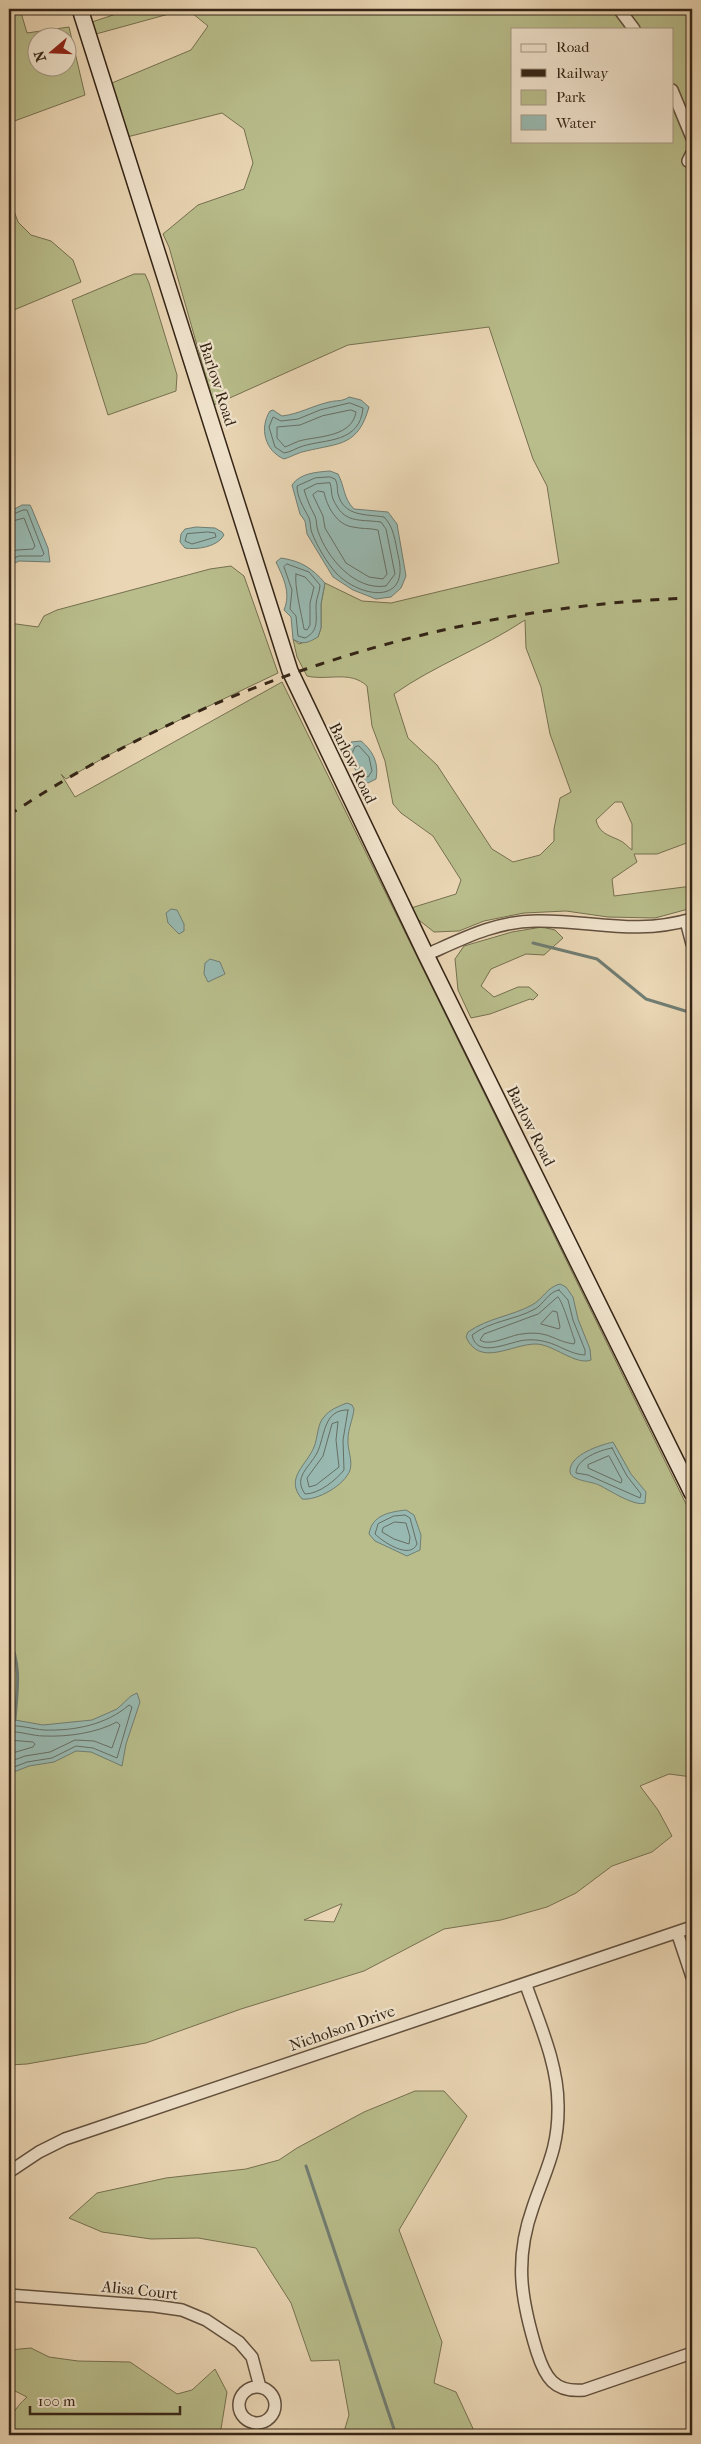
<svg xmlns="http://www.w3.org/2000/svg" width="701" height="2444" viewBox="0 0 701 2444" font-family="'IM FELL French Canon',serif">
<rect width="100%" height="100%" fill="#ead6b4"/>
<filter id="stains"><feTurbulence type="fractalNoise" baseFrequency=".004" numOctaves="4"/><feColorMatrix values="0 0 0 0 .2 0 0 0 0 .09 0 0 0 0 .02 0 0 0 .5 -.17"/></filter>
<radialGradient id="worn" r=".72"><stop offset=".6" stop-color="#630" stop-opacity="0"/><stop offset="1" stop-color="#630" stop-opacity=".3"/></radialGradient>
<!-- green -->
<path fill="#b8bd8b" stroke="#767050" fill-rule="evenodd" d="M 9,9 L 20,9 L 27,33 L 69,27 L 85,95 L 9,123 ZM 38,38 L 68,38 L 68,68 L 38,68 Z
M 131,9 L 692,9 L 692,841 L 657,854 L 634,854 L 637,862 L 612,879 L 614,896 L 692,886 L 692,908 L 655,918 L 608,917 L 566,911 L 524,913 L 484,921 L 459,931 L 434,932 L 415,917 L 411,908 L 456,894 L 461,880 L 433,836 L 401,813 L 393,804 L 385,761 L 372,726 L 367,686 C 350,670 328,681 307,676 L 297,657 L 293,639 L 299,644 L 318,637 L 321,628 L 321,604 L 325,583 L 362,601 L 391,603 L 559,563 L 547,486 L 533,459 L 489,327 L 348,345 L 214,405 L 169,247 L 163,234 L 198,205 L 244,189 L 253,163 L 244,129 L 222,113 L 127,137 L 112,83 L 191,50 L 208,26 L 187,9 L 96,34 L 92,22 ZM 512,29 L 672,29 L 672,141 L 512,141 ZM 525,620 L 526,648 L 541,687 L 550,734 L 571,792 L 560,798 L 554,829 L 554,841 L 540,855 L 513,862 L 492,849 L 437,765 L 408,738 L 394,694 C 435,665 483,648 525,620 ZM 615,802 L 622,802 L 632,824 L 632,850 C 628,847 624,842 619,840 C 608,835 599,833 596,820 Z
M 9,197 L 18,222 L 31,235 L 51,241 L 73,260 L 81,282 L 9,312 Z
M 134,274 L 145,274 L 149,283 L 177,375 L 176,391 L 108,415 L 72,300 Z
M 231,566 L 244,576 L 278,673 L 127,745 L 66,779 L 61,774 L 75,797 L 282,682 L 692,1516 L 692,1777 L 669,1774 L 640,1786 L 658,1810 L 672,1836 L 652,1852 L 612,1866 L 576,1893 L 547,1907 L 501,1920 L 444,1929 L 364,1971 L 241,2009 L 146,2043 L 27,2064 L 9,2065 L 9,623 L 38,627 L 44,616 L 57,610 L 210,569 ZM 342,1904 L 334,1922 L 304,1920 L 341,1904 Z
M 542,927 L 555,930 L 563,938 L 544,955 L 526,954 L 491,969 L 481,986 L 494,997 L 518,987 L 529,987 L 538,995 L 533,1000 L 530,999 L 490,1014 L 471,1018 L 458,990 L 455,959 L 464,946 L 512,932 Z
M 415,2091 L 444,2091 L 467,2116 L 399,2230 L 442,2342 L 434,2383 L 456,2392 L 476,2435 L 343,2435 L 349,2415 L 339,2360 L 311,2361 L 291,2303 L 256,2248 L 198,2238 L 151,2239 L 102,2232 L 69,2218 L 97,2193 L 166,2178 L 246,2169 L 279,2160 L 297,2148 L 364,2112 Z
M 31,2348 L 49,2357 L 78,2361 L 130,2362 L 177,2394 L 192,2390 L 215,2369 L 227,2392 L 220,2435 L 9,2435 C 9,2417 14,2409 27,2397 L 9,2388 L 9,2350 Z"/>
<!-- water -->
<path fill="#98b9b1" stroke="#707d73" d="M 349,397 L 361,400 L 369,407 C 358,446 340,443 306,451 C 299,452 291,457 284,459 C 265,451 259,428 270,411 L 273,410 L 282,416 C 299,414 312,406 329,402 C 336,400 342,402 349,397 Z
M 330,471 L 338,474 C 345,487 343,498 354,509 L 388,512 L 397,524 L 406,576 L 401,588 L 391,597 L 376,599 L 353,590 L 333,577 L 307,534 L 305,521 L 300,514 L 292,485 C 300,473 317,472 330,471 Z
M 22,505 L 30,505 L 32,509 L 48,548 L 50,562 L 19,561 L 9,566 L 9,512 Z
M 196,527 L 215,528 L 222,532 L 224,535 C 218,547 196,550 185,548 L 180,542 L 181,534 L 185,529 Z
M 281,558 C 301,561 312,568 325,583 L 321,604 L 321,628 L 318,637 C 309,642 303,646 293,639 L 291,617 L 284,610 C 291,593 284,579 276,562 Z
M 361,741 C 373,751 379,763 376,779 L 368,783 L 360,779 L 347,752 L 351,742 Z
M 171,909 L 177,910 L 184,924 L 184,931 L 179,934 L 168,923 L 166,913 Z
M 210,959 L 220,962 L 225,974 L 208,982 L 204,974 L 205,963 Z
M 560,1284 L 566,1287 L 573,1297 L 578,1319 L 590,1349 L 591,1360 C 576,1366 553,1344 536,1344 C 511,1344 480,1368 466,1337 L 468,1332 C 488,1318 512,1316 532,1305 C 543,1299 547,1287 560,1284 Z
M 347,1403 L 352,1405 L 354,1409 C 353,1419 348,1429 348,1439 C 347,1449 353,1460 350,1470 C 345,1485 317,1501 302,1499 C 284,1478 307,1465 314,1447 C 318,1438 317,1424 324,1417 C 329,1410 339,1406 347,1403 Z
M 613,1442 L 631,1474 L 646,1492 L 645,1503 C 635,1507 609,1490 599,1485 C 591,1481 570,1481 570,1471 C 570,1454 601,1445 613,1442 Z
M 406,1510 L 414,1515 L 421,1535 L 420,1550 L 407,1556 L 375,1541 L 369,1534 C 372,1515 389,1512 406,1510 Z
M 137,1693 L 140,1702 L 126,1744 L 122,1766 L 91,1752 L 76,1751 L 54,1762 L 29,1766 L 9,1774 L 9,1721 L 15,1720 L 43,1725 L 92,1720 L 117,1709 L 131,1696 Z"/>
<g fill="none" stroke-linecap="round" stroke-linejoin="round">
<!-- shore -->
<path stroke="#666e64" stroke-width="1" d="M 350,403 L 363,408 C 360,443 326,439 303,446 C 296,448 291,452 284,453 L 275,447 L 269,427 L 273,417 L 281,421 L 298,419 L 320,410 Z
M 351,410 L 356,412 C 352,436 322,436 303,440 C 297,441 291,445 285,447 L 277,438 L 277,427 L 300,425 L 322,416 Z
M 330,477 L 335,479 C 338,484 337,489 338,494 C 344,517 366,514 384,517 C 394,527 395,541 398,555 C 411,606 360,598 336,573 C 327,563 317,546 312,533 C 310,529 311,523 309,518 C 304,508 297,498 297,486 L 315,478 Z
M 330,483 C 332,488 331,494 333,499 C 344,524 358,519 381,522 L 386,529 L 395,574 L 386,586 C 355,591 327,558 318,531 C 316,526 317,520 315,516 C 310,507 307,499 304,490 L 316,484 Z
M 318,491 L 324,492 C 327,507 337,525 353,527 C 361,529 370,528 378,530 L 387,574 L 383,579 L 369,577 L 346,563 L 325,528 L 323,516 L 313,495 Z
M 9,516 L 23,510 L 27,510 L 44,554 L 42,556 L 19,556 L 9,560
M 9,522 L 24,518 L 35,546 L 33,549 L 17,550 L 9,553
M 208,532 L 215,533 L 216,537 L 192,544 L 185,541 L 187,534 Z
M 287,564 L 309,572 L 320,585 C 320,592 316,598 316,605 C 316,620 319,631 305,638 L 298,636 L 296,616 L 290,609 L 292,590 L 284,567 Z
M 296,574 L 305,577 L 314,587 L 310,603 L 310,625 L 307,630 L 304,629 C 302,616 294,586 296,574 Z
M 359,746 L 369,757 L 372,771 L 368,777 L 363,775 L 352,753 L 355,747 Z
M 559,1290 L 568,1300 L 573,1320 L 585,1350 L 585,1355 C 565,1354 554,1338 526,1340 C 510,1341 477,1360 472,1335 C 490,1321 515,1320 535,1309 C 544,1304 548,1292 559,1290 Z
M 558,1297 C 563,1302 571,1331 575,1341 L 574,1344 C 553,1341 549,1330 522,1334 C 510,1335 490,1347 480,1340 L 484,1334 L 538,1314 Z
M 553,1311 L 557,1312 L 560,1327 L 559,1329 L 541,1324 Z
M 348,1410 L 343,1440 L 344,1470 C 336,1480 319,1494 305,1494 C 293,1477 309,1468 317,1453 C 325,1437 323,1409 348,1410 Z
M 338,1422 L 336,1440 L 339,1467 L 316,1485 L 309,1487 L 307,1478 L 323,1456 L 332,1424 Z
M 612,1448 L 627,1476 L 641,1494 L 640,1498 L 588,1475 L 576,1473 C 576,1459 600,1450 612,1448 Z
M 609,1456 L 622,1480 L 621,1483 L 588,1468 L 588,1465 Z
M 394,1516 L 405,1515 L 410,1518 L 417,1544 C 410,1560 383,1542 375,1534 L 378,1524 Z
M 395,1522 L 406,1523 L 410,1537 L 409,1544 L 394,1539 L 382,1532 L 383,1528 Z
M 9,1726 C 21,1725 32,1729 44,1730 C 74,1731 106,1725 129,1705 L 132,1707 L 117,1758 L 93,1748 L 76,1746 L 52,1758 L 27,1762 L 9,1769
M 9,1732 C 21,1731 32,1736 44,1736 C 68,1737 96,1733 117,1722 L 120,1725 L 112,1748 L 94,1741 L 75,1740 L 50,1752 L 25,1756 L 9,1762
M 9,1740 L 33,1742 L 35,1744 L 33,1747 L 9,1754"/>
<!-- stream -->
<path stroke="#707d73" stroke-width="3" d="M 533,943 L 597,959 L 646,999 L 692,1013
M 9,1639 C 22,1665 17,1692 15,1720
M 306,2166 L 396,2435"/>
<!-- street casing -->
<g stroke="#62503e" stroke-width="14">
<path id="street" d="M 619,9 L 634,29
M 672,90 L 692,138
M 688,161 L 692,153
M 686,921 L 692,944
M 426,955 C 462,939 496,921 536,921 C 592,920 634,936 692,919
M 677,1932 L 692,1977
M 526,1985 C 539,2023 558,2064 558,2105 C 559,2148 546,2169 533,2207 C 514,2260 521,2300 537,2352 C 545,2377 554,2393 584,2390 L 692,2353
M 9,2172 L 39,2152 L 65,2139 L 692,1927
M 9,2295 L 154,2306 L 182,2310 L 206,2320 L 239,2342 L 252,2357 L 260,2387
M239 2405a18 18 0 1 1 36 0a18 18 0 1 1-36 0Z"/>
</g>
<!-- secondary casing -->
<g stroke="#342416" stroke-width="18">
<path id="secondary" d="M 80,9 L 290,671 L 426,955 L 692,1493"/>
</g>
<!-- street -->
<use href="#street" stroke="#f1e4ce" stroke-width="11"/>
<!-- secondary -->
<use href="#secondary" stroke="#f1e4ce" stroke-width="15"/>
<!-- rail -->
<path stroke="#342416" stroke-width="3" stroke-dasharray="9 9" stroke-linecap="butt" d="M 9,815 C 211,681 450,606 692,598"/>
</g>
<g text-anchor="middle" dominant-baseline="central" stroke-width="4.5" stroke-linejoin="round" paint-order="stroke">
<!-- street labels -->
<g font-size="16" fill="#342416" stroke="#f1e4ce">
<text transform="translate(218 384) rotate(72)">Barlow Road</text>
<text transform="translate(353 763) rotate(64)">Barlow Road</text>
<text transform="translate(531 1126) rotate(63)">Barlow Road</text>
<text transform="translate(342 2028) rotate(-19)">Nicholson Drive</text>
<text transform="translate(140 2290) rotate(6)">Alisa Court</text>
</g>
</g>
<!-- margin -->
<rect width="701" height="2444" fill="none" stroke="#ead6b4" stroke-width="30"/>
<rect x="10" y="10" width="681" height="2424" fill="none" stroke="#342416" stroke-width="2.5"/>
<rect x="15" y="15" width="671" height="2414" fill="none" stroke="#342416"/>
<!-- legend -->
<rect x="511" y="28" width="162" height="115" fill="#f1e4ce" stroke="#a59784"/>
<rect x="521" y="44" width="25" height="8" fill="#f1e4ce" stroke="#a59784"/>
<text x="556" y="52" font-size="15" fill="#342416">Road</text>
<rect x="521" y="69" width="25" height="8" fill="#342416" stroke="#a59784"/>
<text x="556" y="78" font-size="15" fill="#342416">Railway</text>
<rect x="521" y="90" width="25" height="15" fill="#b8bd8b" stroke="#a59784"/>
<text x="556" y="102" font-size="15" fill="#342416">Park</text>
<rect x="521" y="115" width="25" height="15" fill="#98b9b1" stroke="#a59784"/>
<text x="556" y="128" font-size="15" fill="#342416">Water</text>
<!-- north arrow -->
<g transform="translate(52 52) rotate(251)"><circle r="24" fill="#f1e4ce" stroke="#a59784"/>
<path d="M0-4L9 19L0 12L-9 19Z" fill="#8f2418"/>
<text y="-8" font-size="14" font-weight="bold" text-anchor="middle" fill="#342416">N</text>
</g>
<!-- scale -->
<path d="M30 2406v8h150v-8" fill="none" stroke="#342416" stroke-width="2.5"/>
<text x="38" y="2406" font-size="15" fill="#342416" stroke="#f1e4ce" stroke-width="4" paint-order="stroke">100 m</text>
<rect width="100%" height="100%" filter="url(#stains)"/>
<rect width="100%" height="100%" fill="url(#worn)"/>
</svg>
